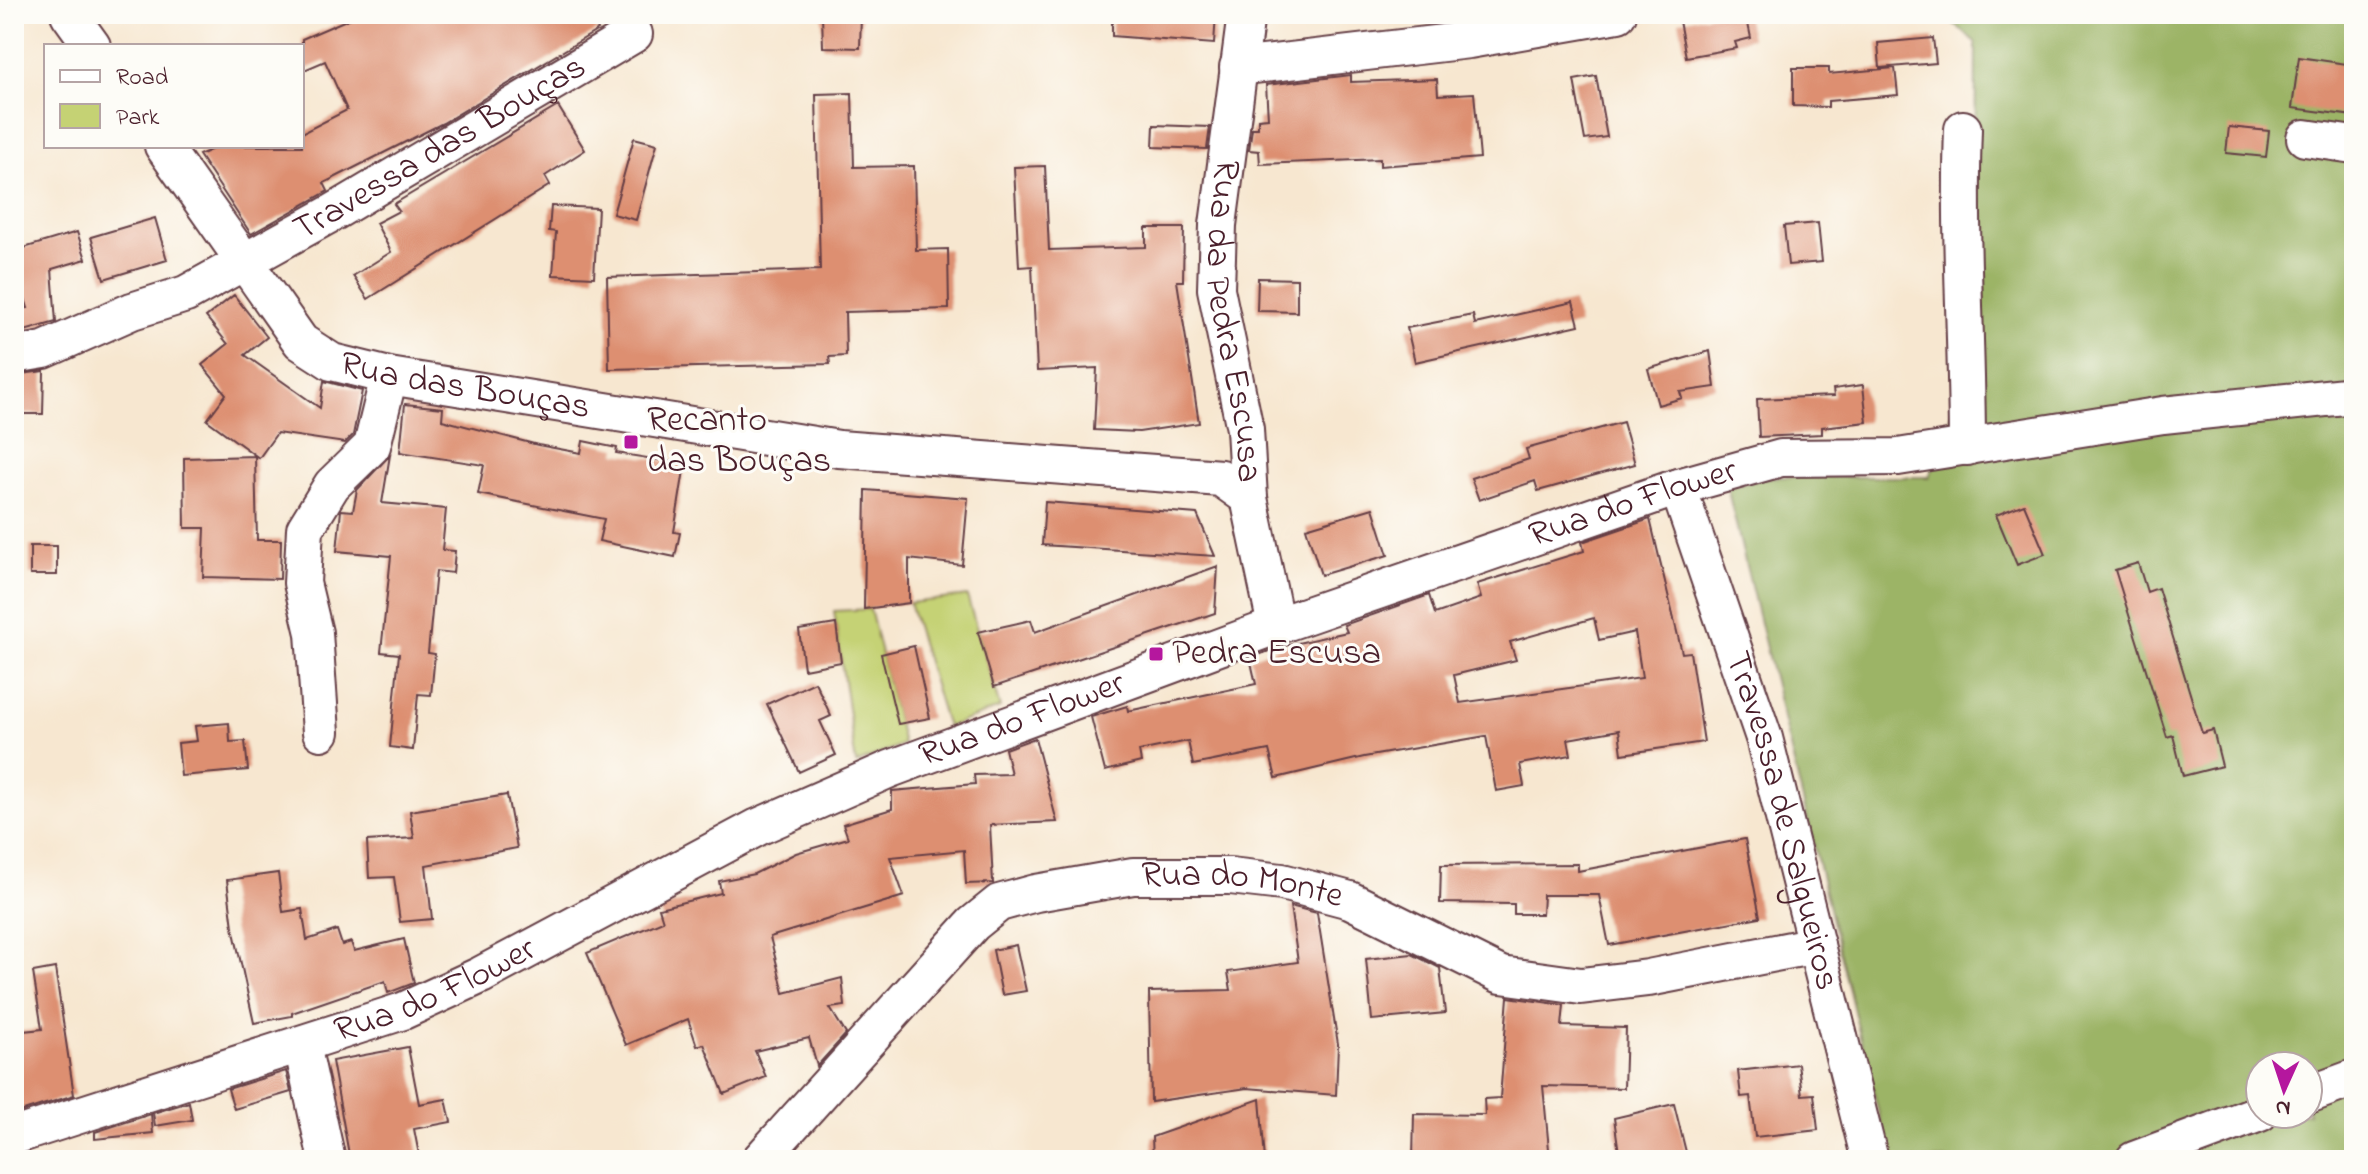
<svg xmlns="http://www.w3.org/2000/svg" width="2368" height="1174" viewBox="0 0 2368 1174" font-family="'Indie Flower',sans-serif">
<rect width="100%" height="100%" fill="#fdfcf7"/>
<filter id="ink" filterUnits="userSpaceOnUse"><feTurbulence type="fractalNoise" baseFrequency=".0125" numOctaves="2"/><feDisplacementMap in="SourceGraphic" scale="16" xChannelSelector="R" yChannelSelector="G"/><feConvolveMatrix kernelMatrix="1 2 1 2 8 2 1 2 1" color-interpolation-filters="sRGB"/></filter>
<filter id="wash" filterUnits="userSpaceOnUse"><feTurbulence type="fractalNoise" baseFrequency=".006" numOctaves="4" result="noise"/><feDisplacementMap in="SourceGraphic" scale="32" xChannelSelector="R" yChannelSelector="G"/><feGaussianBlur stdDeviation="1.8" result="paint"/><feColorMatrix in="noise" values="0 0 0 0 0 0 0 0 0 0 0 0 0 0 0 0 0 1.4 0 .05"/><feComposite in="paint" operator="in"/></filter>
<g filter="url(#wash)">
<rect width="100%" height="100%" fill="#f7e7d0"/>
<!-- green -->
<path fill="#c5d274" stroke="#887850" stroke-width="2" d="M 967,596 L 1000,708 L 947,727 L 909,603 Z
M 870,609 L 903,744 L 856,764 L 834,611 Z"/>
<!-- forest -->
<path fill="#9cb466" stroke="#736a48" stroke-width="2" fill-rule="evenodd" d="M 1943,14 L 2354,14 L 2354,1160 L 1890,1160 L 1727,487 L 1772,477 L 1929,477 L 1974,354 L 1976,43 ZM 2260,1066 L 2308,1066 L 2308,1114 L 2260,1114 Z"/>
<g id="blocks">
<!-- building -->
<path fill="#dd8f71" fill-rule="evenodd" d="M 360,14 L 588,14 L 598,30 L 443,123 L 324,183 L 328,191 L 251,234 L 199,155 L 220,146 L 302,146 L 302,133 L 347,110 L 325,61 L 302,71 L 302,39 Z
M 822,14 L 861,14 L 860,48 L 823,47 Z
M 1112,14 L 1216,14 L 1214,44 L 1112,36 Z
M 1716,14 L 1746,14 L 1751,38 L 1735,42 L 1737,48 L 1686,57 L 1679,21 Z
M 1933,38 L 1936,63 L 1880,68 L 1878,43 Z
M 2299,57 L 2354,65 L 2354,116 L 2292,108 Z
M 1793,68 L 1829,68 L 1829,74 L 1895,68 L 1898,95 L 1828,101 L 1828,107 L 1793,106 Z
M 1351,75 L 1351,82 L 1437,79 L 1438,95 L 1474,93 L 1480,158 L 1380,166 L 1380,159 L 1260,164 L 1259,151 L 1249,150 L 1252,128 L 1258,128 L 1258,119 L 1268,118 L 1266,85 Z
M 1596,76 L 1607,137 L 1585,140 L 1574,80 Z
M 852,93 L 854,167 L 914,166 L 916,250 L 948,249 L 949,309 L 845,312 L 846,356 L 829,357 L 830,364 L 609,369 L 607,277 L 820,270 L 816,94 Z
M 558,106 L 585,150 L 545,176 L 550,185 L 368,299 L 353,276 L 391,252 L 376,223 L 399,211 L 394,204 Z
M 1154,125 L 1210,127 L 1207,149 L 1153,147 Z
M 2229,127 L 2269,131 L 2266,157 L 2226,153 Z
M 634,138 L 657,144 L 636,220 L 613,214 Z
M 1045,166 L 1049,250 L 1146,247 L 1146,228 L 1184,228 L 1183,281 L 1177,281 L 1199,423 L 1139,432 L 1094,430 L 1097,368 L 1037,371 L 1032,266 L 1019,267 L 1014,167 Z
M 551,206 L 598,208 L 594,277 L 553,275 L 556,232 L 549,231 Z
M 155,218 L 167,260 L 104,279 L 91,237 Z
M 1818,223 L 1822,262 L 1788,265 L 1784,226 Z
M 77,232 L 86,259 L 52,269 L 56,322 L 14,334 L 14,309 L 28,308 L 14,263 L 14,251 Z
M 1258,278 L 1297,279 L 1297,312 L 1257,311 Z
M 234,295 L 267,337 L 245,355 L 320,408 L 324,381 L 362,391 L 353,435 L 345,443 L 277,433 L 259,458 L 207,420 L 226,394 L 202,365 L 228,344 L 206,317 Z
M 1573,302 L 1579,325 L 1415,362 L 1407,328 L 1473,315 L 1475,324 Z
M 1710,351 L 1715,387 L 1680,392 L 1682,398 L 1658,405 L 1648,369 Z
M 44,371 L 43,414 L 14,414 L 14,375 Z
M 1863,385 L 1867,422 L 1822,427 L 1822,434 L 1759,437 L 1757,399 L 1834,396 L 1833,389 Z
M 405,404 L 443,408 L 442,420 L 538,445 L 581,453 L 583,441 L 617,448 L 616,453 L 685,464 L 674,532 L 680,533 L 675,557 L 599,541 L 604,519 L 478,494 L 484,465 L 400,452 Z
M 1623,422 L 1635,464 L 1538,491 L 1535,481 L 1479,500 L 1471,478 L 1529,459 L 1526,449 Z
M 390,455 L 382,503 L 446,509 L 442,550 L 455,551 L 453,573 L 436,571 L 428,653 L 435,654 L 431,695 L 418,694 L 413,750 L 390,747 L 399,654 L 381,652 L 391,556 L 337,551 L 341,510 L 353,511 L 357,490 Z
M 255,456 L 257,540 L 281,540 L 280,579 L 203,577 L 205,528 L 185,528 L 184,458 Z
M 866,490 L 968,498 L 962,565 L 909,559 L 909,603 L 864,609 Z
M 1045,502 L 1197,514 L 1215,556 L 1042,545 Z
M 2024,504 L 2045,554 L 2017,565 L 1996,515 Z
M 1373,508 L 1388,555 L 1321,575 L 1306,528 Z
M 1650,519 L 1682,653 L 1690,652 L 1704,742 L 1622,754 L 1619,730 L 1568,739 L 1571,755 L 1520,764 L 1524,786 L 1496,791 L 1486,736 L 1364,757 L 1276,778 L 1269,750 L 1193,765 L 1188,741 L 1139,751 L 1141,762 L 1105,771 L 1091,717 L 1127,706 L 1128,711 L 1256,684 L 1250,658 L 1280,647 L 1347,632 L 1344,625 L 1429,595 L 1435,614 L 1481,598 L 1477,584 L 1584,551 L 1582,542 ZM 1594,618 L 1599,640 L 1635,632 L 1642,678 L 1460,703 L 1454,675 L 1516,660 L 1510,642 Z
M 30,546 L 57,546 L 57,575 L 30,575 Z
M 2138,563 L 2147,592 L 2158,588 L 2202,733 L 2213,730 L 2222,766 L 2183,776 L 2173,735 L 2167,737 L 2115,570 Z
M 1218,566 L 1215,613 L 994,687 L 978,632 L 1031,620 L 1035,632 Z
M 836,624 L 841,662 L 804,669 L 799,630 Z
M 914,646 L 930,718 L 898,724 L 881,654 Z
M 815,682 L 831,716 L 820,721 L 836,755 L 799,772 L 767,704 Z
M 229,723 L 230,742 L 245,741 L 248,770 L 181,776 L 178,743 L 197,741 L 195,726 Z
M 1035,738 L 1057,822 L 990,825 L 993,883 L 966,884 L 964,850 L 890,857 L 904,896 L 770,937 L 784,993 L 842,978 L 845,1006 L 830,1008 L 846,1034 L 817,1066 L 809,1038 L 755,1051 L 766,1077 L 724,1094 L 704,1044 L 697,1046 L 688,1019 L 626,1045 L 587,953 L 663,921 L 659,908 L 721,893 L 719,881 L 754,874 L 796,853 L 848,838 L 843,824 L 892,809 L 892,791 L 975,784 L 974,775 L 1011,774 L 1005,749 Z
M 507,795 L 517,848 L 426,865 L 432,919 L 400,922 L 394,877 L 369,878 L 367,841 L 414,838 L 410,811 Z
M 1745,839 L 1760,917 L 1609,945 L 1599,895 L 1543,895 L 1542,914 L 1514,914 L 1514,904 L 1440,903 L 1441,865 L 1578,864 L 1578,871 Z
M 278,873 L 283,912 L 302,909 L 307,940 L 337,930 L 342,945 L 351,942 L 354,951 L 404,939 L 414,983 L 388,993 L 385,981 L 292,1013 L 292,1016 L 254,1023 L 233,927 L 227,880 Z
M 1290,906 L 1317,913 L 1338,1044 L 1336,1095 L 1247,1088 L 1151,1102 L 1149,992 L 1231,990 L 1228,972 L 1298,962 Z
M 1016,945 L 1026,991 L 1002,995 L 993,950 Z
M 1412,954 L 1440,968 L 1445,1013 L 1372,1020 L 1366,959 Z
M 55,968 L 74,1095 L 14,1114 L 14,1032 L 42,1029 L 33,972 Z
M 1508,997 L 1564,1005 L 1562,1026 L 1626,1028 L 1624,1088 L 1543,1086 L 1550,1160 L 1413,1160 L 1414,1114 L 1485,1115 L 1484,1099 L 1500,1098 Z
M 408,1047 L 419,1104 L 446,1099 L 451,1122 L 414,1129 L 420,1160 L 350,1160 L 332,1061 Z
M 1798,1064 L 1802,1095 L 1814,1094 L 1818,1130 L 1755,1137 L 1750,1096 L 1741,1097 L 1738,1071 Z
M 286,1071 L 291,1092 L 234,1109 L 228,1089 Z
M 1260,1099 L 1265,1160 L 1153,1160 L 1152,1137 Z
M 189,1102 L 192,1120 L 155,1126 L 153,1113 Z
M 1674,1104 L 1688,1160 L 1620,1160 L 1614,1118 Z
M 151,1114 L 153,1133 L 95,1139 L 95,1132 Z"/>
</g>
</g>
<g filter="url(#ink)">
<use href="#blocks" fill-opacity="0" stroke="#643d44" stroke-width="2"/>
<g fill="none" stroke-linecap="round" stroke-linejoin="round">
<!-- minor casing -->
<g stroke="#643d44" stroke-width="40">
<g id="minor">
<path d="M 69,14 L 92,46"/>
<path id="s1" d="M 1246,14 L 1218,225 L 1216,289 L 1245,429 L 1249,498 L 1276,626"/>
<path d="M 1238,67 L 1469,40 L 1618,14"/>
<path d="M 1963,129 C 1959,235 1967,341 1967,447"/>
<path d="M 2305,138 L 2354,145"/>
<path id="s2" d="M 163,146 L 301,342 L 332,362 L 389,376 L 839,449 L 1221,478 L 1249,498"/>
<path id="s3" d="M 14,355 L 44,350 L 132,311 L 186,294 L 334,212 L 634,34"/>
<path id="s4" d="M 1678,487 L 1764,738 L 1870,1160"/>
<path d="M 321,732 L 314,633 L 302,583 L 305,529 L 332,485 L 372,446 L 389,376"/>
<path d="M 302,1045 L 327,1160"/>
<path d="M 2308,1095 L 2354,1078"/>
<path id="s5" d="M 14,1136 L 403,1011 L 481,975 L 758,827 L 890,769 L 1276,626 L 1678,487 L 1781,458 L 1898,457 L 2163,415 L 2354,395"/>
<path id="s6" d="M 760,1160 L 973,924 L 999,903 L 1036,893 L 1133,876 L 1230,876 L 1282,882 L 1350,900 L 1501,975 L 1581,986 L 1648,978 L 1816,945"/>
<path d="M 2134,1160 L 2260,1113"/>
</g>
</g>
<!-- minor -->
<use href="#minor" stroke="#fff" stroke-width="36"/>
</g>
</g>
<!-- markers -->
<g fill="#b5179e" stroke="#fdfcf7" stroke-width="3">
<rect x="623" y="434" width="16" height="16" rx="4"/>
<rect x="1148" y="646" width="16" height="16" rx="4"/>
</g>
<g text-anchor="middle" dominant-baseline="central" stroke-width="6" stroke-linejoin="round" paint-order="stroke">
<!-- street labels -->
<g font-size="36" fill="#4a1f2b" stroke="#fdfcf7">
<text stroke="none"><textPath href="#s3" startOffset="476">Travessa das Bouças</textPath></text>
<text stroke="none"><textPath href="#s1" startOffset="310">Rua da Pedra Escusa</textPath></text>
<text stroke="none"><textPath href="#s2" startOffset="412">Rua das Bouças</textPath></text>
<text stroke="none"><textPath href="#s5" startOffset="1742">Rua do Flower</textPath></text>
<text stroke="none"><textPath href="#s5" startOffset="1094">Rua do Flower</textPath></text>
<text stroke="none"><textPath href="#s4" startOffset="350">Travessa de Salgueiros</textPath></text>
<text stroke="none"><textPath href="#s6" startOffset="598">Rua do Monte</textPath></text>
<text stroke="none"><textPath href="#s5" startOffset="446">Rua do Flower</textPath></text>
</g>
<!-- poi labels -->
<g font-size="36" fill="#4a1f2b" stroke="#fdfcf7" text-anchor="start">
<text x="647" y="421">Recanto<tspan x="647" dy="41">das Bouças</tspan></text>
<text x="1172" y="654">Pedra Escusa</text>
</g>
</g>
<!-- margin -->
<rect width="2368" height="1174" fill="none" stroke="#fdfcf7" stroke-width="48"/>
<!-- legend -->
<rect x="44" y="44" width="260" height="104" fill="#fdfcf7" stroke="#b5a4a5" stroke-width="2"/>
<rect x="60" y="70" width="40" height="12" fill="#ffffff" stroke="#b5a4a5" stroke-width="2"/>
<text x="116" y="84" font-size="24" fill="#4a1f2b">Road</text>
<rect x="60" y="104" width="40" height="24" fill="#c5d274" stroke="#b5a4a5" stroke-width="2"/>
<text x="116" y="124" font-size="24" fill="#4a1f2b">Park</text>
<!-- north arrow -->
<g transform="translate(2284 1090) rotate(183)"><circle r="38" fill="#fdfcf7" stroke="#b5a4a5" stroke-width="2"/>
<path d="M0-6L14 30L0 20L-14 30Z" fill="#b5179e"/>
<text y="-12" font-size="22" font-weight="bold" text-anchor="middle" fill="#4a1f2b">N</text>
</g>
</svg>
